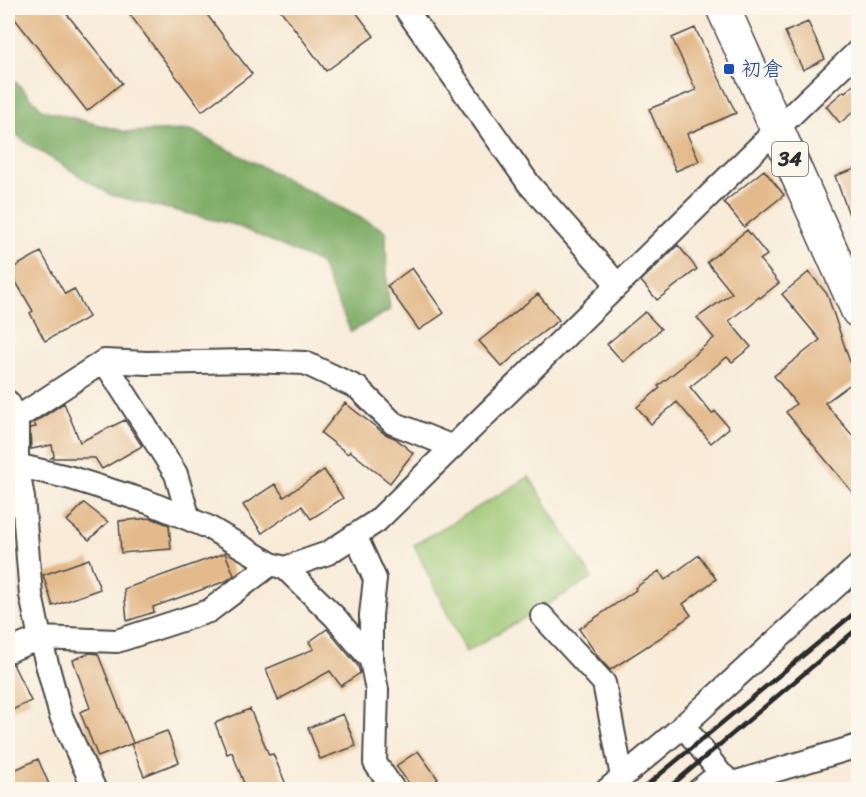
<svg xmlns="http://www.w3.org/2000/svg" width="866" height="797" viewBox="0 0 866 797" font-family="Sriracha,'Klee One',sans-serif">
<rect width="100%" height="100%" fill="#fbf7ec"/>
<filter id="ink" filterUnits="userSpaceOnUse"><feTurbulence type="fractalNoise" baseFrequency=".0167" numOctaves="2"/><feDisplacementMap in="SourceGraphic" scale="12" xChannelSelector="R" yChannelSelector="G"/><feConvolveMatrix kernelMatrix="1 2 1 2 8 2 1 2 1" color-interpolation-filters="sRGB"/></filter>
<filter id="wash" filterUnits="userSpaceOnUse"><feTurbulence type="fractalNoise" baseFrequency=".008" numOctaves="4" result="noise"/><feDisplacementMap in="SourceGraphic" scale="24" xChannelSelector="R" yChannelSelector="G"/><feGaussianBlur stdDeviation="1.35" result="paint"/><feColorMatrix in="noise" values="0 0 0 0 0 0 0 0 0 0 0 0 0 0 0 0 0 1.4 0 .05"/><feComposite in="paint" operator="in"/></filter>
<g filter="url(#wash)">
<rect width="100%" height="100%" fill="#f8ebd8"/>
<!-- green -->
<path fill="#9bc672" stroke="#63784e" stroke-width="1.5" d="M 529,477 L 592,578 L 466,652 L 414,545 Z"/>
<!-- forest -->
<path fill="#7cab64" stroke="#546b48" stroke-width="1.5" d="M 8,74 L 43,110 L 126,132 L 191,130 L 386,231 L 387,286 L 390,310 L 351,332 L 320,263 L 235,225 L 111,195 L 28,144 L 8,128 Z"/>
<g id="blocks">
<!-- building -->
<path fill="#e3ba8b" d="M 8,8 L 62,8 L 122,83 L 87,111 L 8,10 Z
M 125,8 L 202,8 L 252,74 L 202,111 Z
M 279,8 L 353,8 L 374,36 L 326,71 Z
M 808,22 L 825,59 L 803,70 L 785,32 Z
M 695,28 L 736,113 L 687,134 L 699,161 L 676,171 L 649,109 L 696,90 L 672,38 Z
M 858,81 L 858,108 L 840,123 L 826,106 L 844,91 L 845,92 Z
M 858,168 L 858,234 L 856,234 L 835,176 Z
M 764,170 L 784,195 L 744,227 L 724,202 Z
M 747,230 L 767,255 L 760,260 L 779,283 L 760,298 L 759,297 L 729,321 L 751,347 L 732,362 L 727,357 L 690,387 L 712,414 L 715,411 L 729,428 L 711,443 L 677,402 L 651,424 L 637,407 L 660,388 L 658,386 L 684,365 L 683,364 L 714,338 L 697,318 L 732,293 L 707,262 Z
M 678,245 L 697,269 L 657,300 L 641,281 Z
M 41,252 L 65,294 L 74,289 L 89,317 L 45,341 L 30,313 L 33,311 L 9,270 Z
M 412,268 L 444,313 L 419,330 L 387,286 Z
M 809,272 L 827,294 L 856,380 L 825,403 L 858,442 L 858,499 L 786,412 L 796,404 L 774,376 L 820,340 L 782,294 Z
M 538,294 L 559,320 L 526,345 L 502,367 L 479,341 Z
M 645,312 L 661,329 L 623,362 L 607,344 Z
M 64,403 L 80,442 L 125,420 L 142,446 L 102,469 L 95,458 L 51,458 L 54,456 L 52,445 L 31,449 L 30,428 L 36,427 L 34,423 Z
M 345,403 L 385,434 L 395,438 L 413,453 L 390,483 L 350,451 L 348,454 L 321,433 Z
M 324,470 L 343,498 L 311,519 L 302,506 L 262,533 L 243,505 L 275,484 L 284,497 Z
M 84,503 L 108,522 L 89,540 L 67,521 Z
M 151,518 L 169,525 L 171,549 L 121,553 L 119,521 Z
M 225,553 L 234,575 L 226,581 L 153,607 L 154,612 L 127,621 L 124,589 Z
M 699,555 L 716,579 L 683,604 L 691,615 L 660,638 L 610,670 L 599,658 L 579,629 L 636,590 L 635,588 L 659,571 L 665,580 Z
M 89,559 L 100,589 L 53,606 L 43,575 Z
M 327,629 L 358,666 L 360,673 L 341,686 L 330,671 L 278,700 L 266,669 L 314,649 L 309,642 Z
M 90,653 L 98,654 L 133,743 L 98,757 L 80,712 L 90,708 L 73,660 Z
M 8,664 L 13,664 L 31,701 L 8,712 Z
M 250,709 L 269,755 L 273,754 L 288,789 L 246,789 L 232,752 L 227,754 L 215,723 Z
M 343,714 L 356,746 L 320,759 L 308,728 Z
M 167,731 L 179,762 L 144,776 L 131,744 Z
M 418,751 L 438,779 L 423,789 L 413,789 L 396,766 Z
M 38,759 L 51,789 L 8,789 L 8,773 Z"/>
</g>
</g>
<g filter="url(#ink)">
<use href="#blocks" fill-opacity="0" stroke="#4a4845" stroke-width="1.5"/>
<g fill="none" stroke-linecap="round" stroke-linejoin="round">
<!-- street casing -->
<g stroke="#4a4845" stroke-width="26">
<path id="street" d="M 405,8 L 529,184 L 618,285
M 104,361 L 176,474 L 189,519
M 8,402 L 17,418 L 17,464 L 23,498 L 31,595 L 40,638 L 61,716 L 95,790
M 17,418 L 104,361 L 147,363 L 249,361 L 305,363 L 358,388 L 393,423 L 453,447
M 8,463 L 71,478 L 148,502 L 208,527 L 271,564 L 285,568 L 335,617 L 371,660 L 377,690 L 375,763 L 394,790
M 355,535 L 375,579 L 371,615 L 371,660
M 285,568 L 328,553 L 377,521 L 777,129 L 858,51
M 542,616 L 604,683 L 622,777
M 8,651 L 40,638 L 117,641 L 209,611 L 271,564
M 683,725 L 720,773 L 741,790
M 733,783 L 858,746
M 607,790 L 676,732 L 858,566
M 699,790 L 720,773"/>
</g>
<!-- primary casing -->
<g stroke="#4a4845" stroke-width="36">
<path id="primary" d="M 723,8 L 858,311"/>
</g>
<!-- street -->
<use href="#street" stroke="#fff" stroke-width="22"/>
<!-- primary -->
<use href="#primary" stroke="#fff" stroke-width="33"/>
<!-- rail -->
<path stroke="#2b2b2b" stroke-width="4.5" d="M 641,790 L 858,610
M 666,790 L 858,628"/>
</g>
</g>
<!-- markers -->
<rect fill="#1a4fb4" stroke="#fbf7ec" stroke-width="2" x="723" y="63" width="12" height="12" rx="3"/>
<g text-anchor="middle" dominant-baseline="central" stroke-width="4.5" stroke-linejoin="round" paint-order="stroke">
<!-- shield labels -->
<rect fill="#fbf7ec" stroke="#696865" stroke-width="1.5" x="772" y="142" width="36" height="34" rx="4.5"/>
<g font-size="20" font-weight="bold" fill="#2b2b2b">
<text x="790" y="159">34</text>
</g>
<!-- transit labels -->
<g font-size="21" fill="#164399" stroke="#fbf7ec" text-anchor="start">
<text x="741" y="69">初倉</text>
</g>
</g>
<!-- margin -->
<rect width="866" height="797" fill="none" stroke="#fbf7ec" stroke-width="30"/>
</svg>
